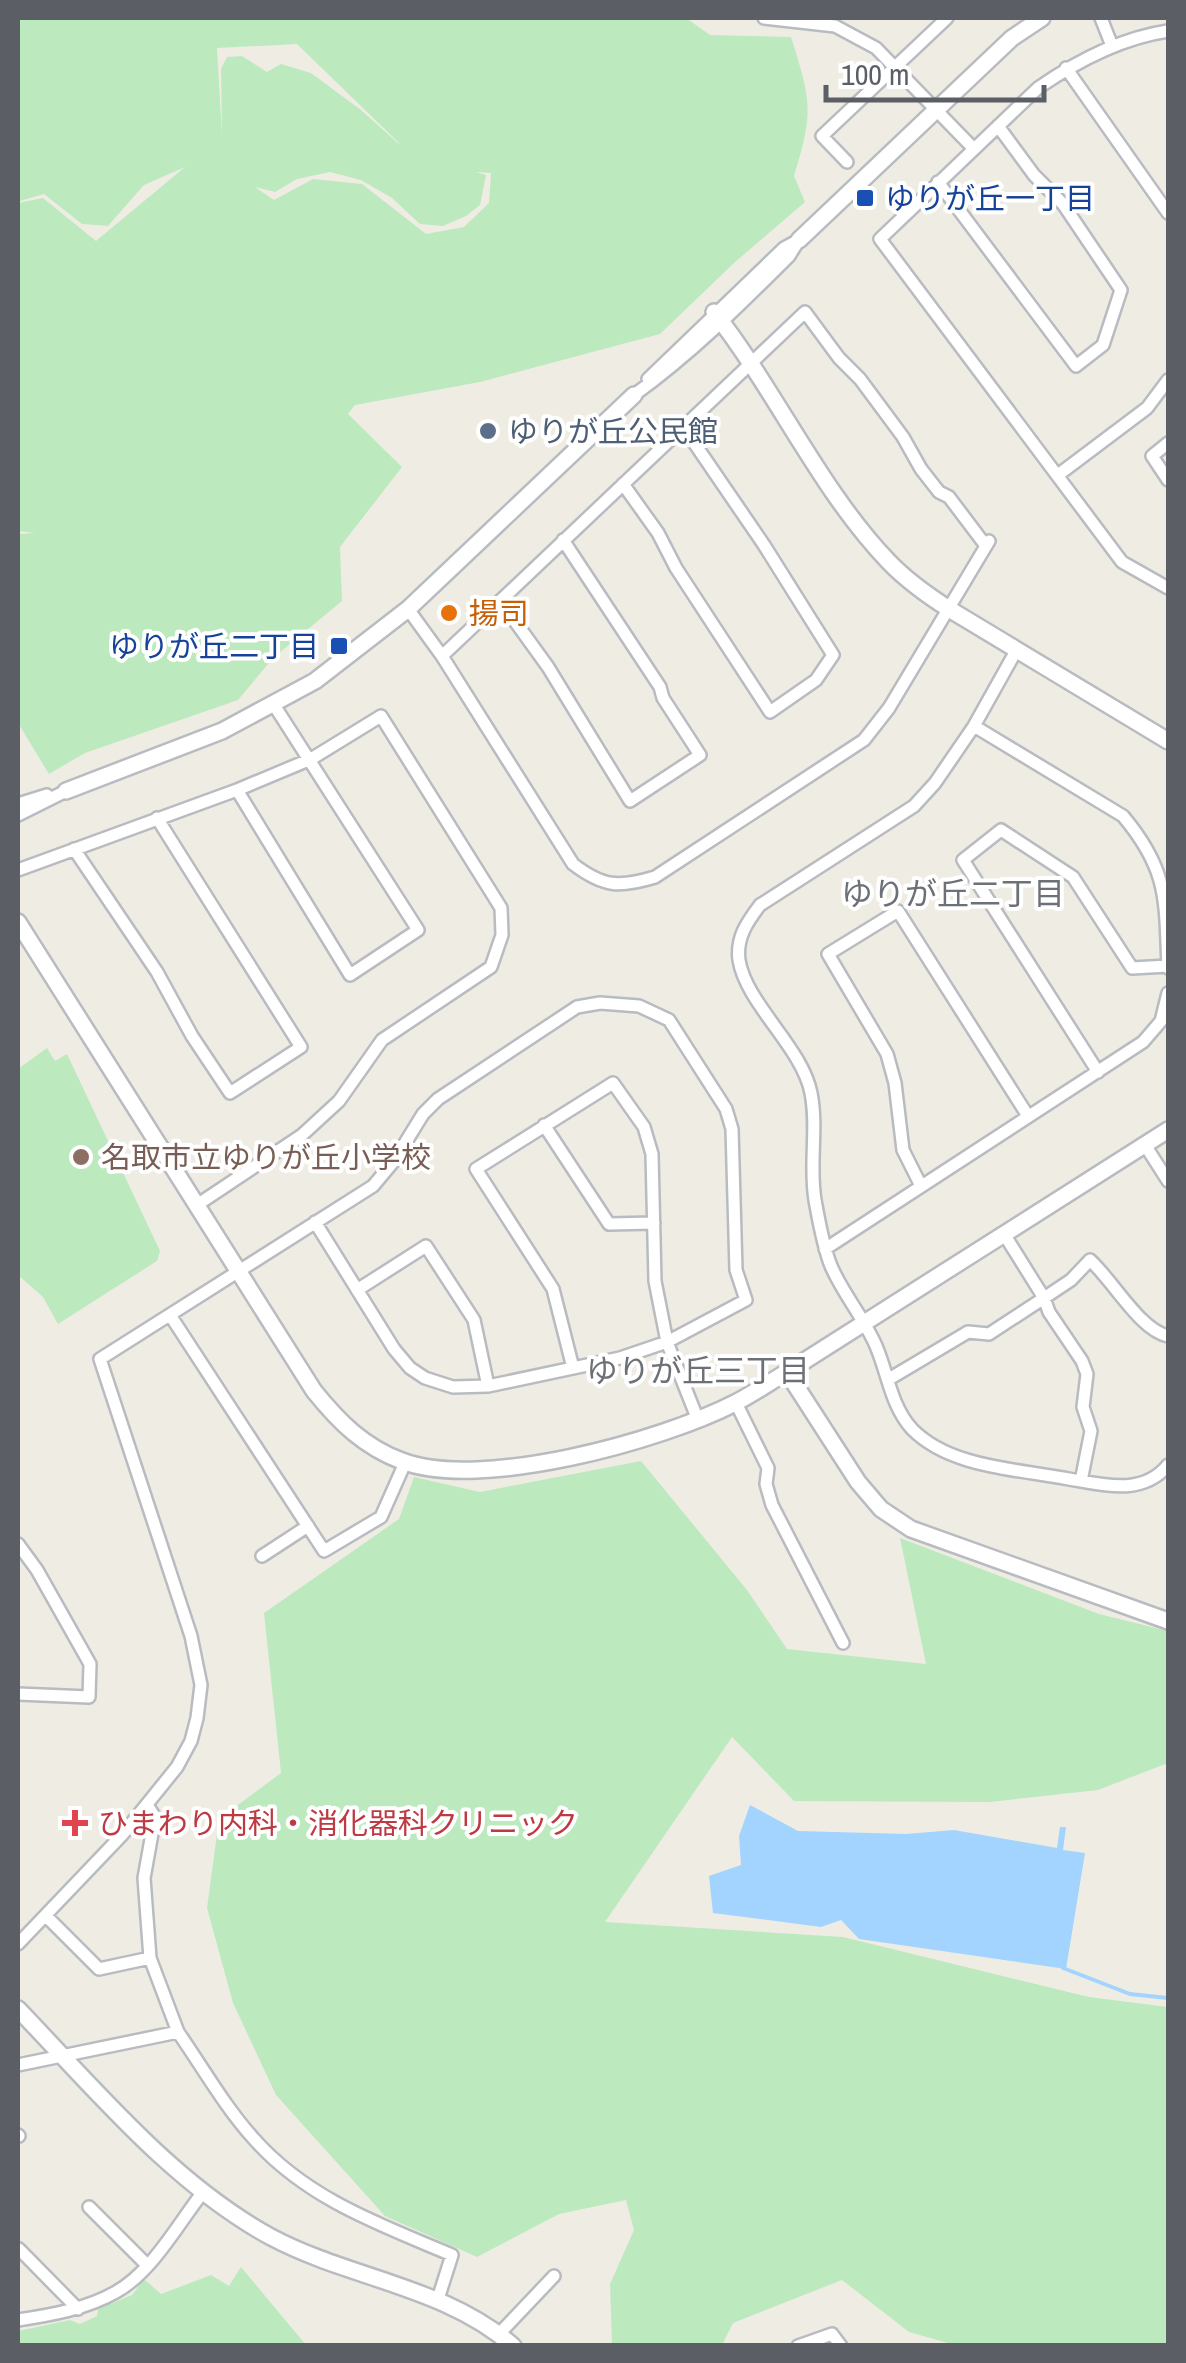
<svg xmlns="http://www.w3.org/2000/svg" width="1186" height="2363" viewBox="0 0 1186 2363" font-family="'Archivo Narrow','Noto Sans JP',sans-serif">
<rect width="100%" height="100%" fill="#efede3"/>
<!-- green -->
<path fill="#bde9bf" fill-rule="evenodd" d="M 18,18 L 686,18 L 710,35 L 791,37 C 811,100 814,112 794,176 L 805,202 L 734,263 L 660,334 L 480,382 L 355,405 L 348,414 L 402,467 L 340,547 L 342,601 L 273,658 L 238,700 L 85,753 L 49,774 L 18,723 L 18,534 L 35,533 L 18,531 L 18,203 L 43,198 L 96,241 L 185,167 L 144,185 L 108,226 L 82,224 L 44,194 L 20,201 ZM 297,44 L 399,143 L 399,144 L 361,110 L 311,73 L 281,64 L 267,72 L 242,56 L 227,57 L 221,69 L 222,136 L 217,48 ZM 330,172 L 361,180 L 392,198 L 420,224 L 443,226 L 466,216 L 480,205 L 486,175 L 476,172 L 491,173 L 489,203 L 464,227 L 426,234 L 362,184 L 313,179 L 274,200 L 255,187 L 275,192 L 297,179 Z
M 47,1048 L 55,1061 L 67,1054 L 160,1251 L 157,1261 L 58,1324 L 43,1297 L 18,1275 L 18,1069 Z
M 641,1461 L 747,1590 L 787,1649 L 926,1664 L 900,1538 L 1099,1614 L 1168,1631 L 1168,1763 L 1098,1790 L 990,1802 L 794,1801 L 732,1737 L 605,1922 L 843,1937 L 1089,1997 L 1168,2007 L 1168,2345 L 955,2345 L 909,2332 L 842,2280 L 733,2323 L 722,2345 L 612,2345 L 610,2284 L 634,2230 L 626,2200 L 559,2214 L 477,2257 L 385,2216 L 276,2095 L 233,2003 L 207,1908 L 219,1819 L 281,1773 L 264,1613 L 399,1519 L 414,1477 L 480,1492 Z
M 241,2267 L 306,2345 L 18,2345 L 18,2331 L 70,2320 L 80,2324 L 97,2316 L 98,2309 L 132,2295 L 144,2279 L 161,2294 L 211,2275 L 229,2286 Z"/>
<!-- water -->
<path fill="#a3d3ff" d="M 750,1805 L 798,1831 L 906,1834 L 954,1830 L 1057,1848 L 1060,1827 L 1066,1827 L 1063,1850 L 1085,1853 L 1066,1969 L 859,1939 L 841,1920 L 821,1927 L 713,1913 L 709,1876 L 741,1865 L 739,1836 Z"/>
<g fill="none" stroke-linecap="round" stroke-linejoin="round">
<!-- stream -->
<path stroke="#a3d3ff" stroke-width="4" d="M 1063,1968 L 1130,1994 L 1168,1998"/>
<!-- minor casing -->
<g stroke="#b8bbc0" stroke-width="16">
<path id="minor" d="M 764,18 L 835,26 L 876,48 L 973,148
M 1101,18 L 1112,46
M 1168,31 C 1121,38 1077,61 1038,88 L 880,239 L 1122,562 L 1168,588
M 1066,68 L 1168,213
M 847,162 L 822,136 L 947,18
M 938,182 L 1076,366 L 1103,345 L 1121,290 L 1063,204 L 1034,175 L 998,126
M 648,379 L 784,248 L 795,242
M 634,395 C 691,354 740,305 789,256 L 799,240
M 1168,443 L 1152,456 L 1168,480
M 1058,475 L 1147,408 L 1168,380
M 623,484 L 658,533 L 676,568 L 770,712 L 816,680 L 833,655 L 764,545 L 684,428
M 501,602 L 548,667 L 630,801 L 700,755 L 663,698 L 660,687 L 563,540
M 408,609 L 442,656 L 573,864 C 603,887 619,888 655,877 L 864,740 L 889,708 L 989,541
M 1016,651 L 974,726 L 935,783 L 914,806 L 760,905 C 747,922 736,938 739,960 C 746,1004 802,1047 811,1093 C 818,1128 809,1165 815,1200 C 819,1222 823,1246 831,1266 C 843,1294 864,1318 876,1346 C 888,1374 891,1406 912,1429 C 950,1468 1018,1469 1069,1479 C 1103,1485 1143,1496 1168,1465
M 442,656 L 805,312 L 839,358 L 860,379 L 903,437 L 921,469 L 939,492 L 949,497 L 986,546
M 974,726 L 1123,816 C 1169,871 1165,900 1168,968
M 237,790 L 350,975 L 418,930 L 274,705
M 18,804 L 47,795
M 18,815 L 66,791
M 74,849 L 157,972 L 192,1036 L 230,1093 L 301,1047 L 157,818
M 18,870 L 237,790 L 311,759 L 381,716 L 501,908 L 502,935 L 491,967 L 382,1040 L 339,1101 L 302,1135 L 197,1205
M 1098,1072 L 963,860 L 1001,830 L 1073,877 L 1132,968 L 1168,966
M 544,1125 L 609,1224 L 654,1223
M 1145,1145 L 1168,1181
M 921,1186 L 903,1150 L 895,1083 L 887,1054 L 828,954 L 898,911 L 1028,1116
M 1004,1234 L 1044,1298 L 1071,1280 L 1090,1260 C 1114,1282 1140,1330 1168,1336
M 825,1249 L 1143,1042 L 1161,1021 L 1168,993
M 357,1290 L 426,1246 L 474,1320 L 488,1386
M 170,1315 L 324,1551 L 381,1517 L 405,1463
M 573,1368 L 553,1289 L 476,1169 L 613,1083 L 644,1127 L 652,1154 L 655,1281 L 667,1342 L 698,1420
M 889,1379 L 968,1332 L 989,1334 L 1044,1298 L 1049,1312 L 1082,1361 L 1087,1374 L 1083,1407 L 1091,1431 L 1081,1481
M 736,1403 L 768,1468 L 766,1484 L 772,1505 L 843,1643
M 18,1544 L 37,1570 L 90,1664 L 89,1697 L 18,1694
M 262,1556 L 308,1526
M 46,1916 L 99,1969 L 150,1958
M 18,1944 L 122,1835 L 177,1767 L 191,1741 L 197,1718 L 201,1685 L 191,1636 L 100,1359 L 373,1186 L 394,1161 L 423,1114 L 438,1099 L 577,1007 L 600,1003 L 639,1006 L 669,1020 L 726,1109 L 732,1129 L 736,1270 L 746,1300 L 667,1342 L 620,1358 L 488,1386 L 453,1387 L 425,1378 L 410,1368 L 394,1349 L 315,1222
M 178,2032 C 203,2068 225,2107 254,2139 C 307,2199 381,2225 452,2255 L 438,2299
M 18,2065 L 178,2032 L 150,1958 L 144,1878 L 155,1817 L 147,1805
M 18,2135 L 19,2136
M 89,2207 L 147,2265
M 19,2249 L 78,2309
M 18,2320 C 51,2315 86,2309 116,2292 C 152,2272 178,2224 203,2192
M 499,2334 L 554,2276
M 798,2346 L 832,2334 L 841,2346"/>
</g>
<!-- tertiary casing -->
<g stroke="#b8bbc0" stroke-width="20">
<path id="tertiary" d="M 799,240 L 1012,38 L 1042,18
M 714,312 C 776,391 820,490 888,561 C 906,580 927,595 949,609 L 1168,741
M 66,791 L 222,731 L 315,681 L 408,609 L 634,395
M 18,922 L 314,1391 C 339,1422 364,1447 402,1461 C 480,1491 661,1441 735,1403 C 753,1394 770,1382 787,1372 L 1168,1130
M 787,1372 L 858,1482 L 881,1509 L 911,1529 L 1168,1621
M 18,2009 C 95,2089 172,2183 271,2237 C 350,2279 444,2286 513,2346"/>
</g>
<!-- minor -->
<use href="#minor" stroke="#fff" stroke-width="11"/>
<!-- tertiary -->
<use href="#tertiary" stroke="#fff" stroke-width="15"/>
</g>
<!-- markers -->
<g fill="#1a4fb4" stroke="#fff" stroke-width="4">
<rect x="855" y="188" width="20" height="20" rx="5"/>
<rect x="329" y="636" width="20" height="20" rx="5"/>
</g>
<circle fill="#5c6f8a" stroke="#fff" stroke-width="4" cx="488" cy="431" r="10"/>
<circle fill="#e8710a" stroke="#fff" stroke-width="4" cx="449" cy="613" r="10"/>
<circle fill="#8d6e63" stroke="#fff" stroke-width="4" cx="81" cy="1157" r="10"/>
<path fill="#e0444e" stroke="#fff" stroke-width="4" d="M70 1808h10v10h10v10h-10v10h-10v-10h-10v-10h10z"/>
<g text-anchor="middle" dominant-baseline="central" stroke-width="8" stroke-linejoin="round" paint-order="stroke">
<!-- transit labels -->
<g font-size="30" fill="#164399" stroke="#fff" text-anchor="start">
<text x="885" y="198">ゆりが丘一丁目</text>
<text x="319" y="646" text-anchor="end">ゆりが丘二丁目</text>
</g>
<!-- service labels -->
<g font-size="30" fill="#4e5e75" stroke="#fff" text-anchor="start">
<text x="508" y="431">ゆりが丘公民館</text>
</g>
<!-- food labels -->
<g font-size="30" fill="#c56008" stroke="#fff" text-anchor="start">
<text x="469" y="613">揚司</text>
</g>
<!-- education labels -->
<g font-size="30" fill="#785e54" stroke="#fff" text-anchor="start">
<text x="101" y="1157">名取市立ゆりが丘小学校</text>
</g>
<!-- health labels -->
<g font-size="30" fill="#be3a42" stroke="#fff" text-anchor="start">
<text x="98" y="1823">ひまわり内科・消化器科クリニック</text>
</g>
<!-- neighbourhood labels -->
<g font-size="32" fill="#6c7177" stroke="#fff">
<text x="953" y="893">ゆりが丘二丁目</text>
<text x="698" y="1370">ゆりが丘三丁目</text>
</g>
</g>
<!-- border -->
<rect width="1186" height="2363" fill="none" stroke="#5b5f65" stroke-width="40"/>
<!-- scale -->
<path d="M826 85v15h218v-15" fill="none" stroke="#5b5f65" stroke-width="5"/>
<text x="841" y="85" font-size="30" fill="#5b5f65" stroke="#ffffff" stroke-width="8" paint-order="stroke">100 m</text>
</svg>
